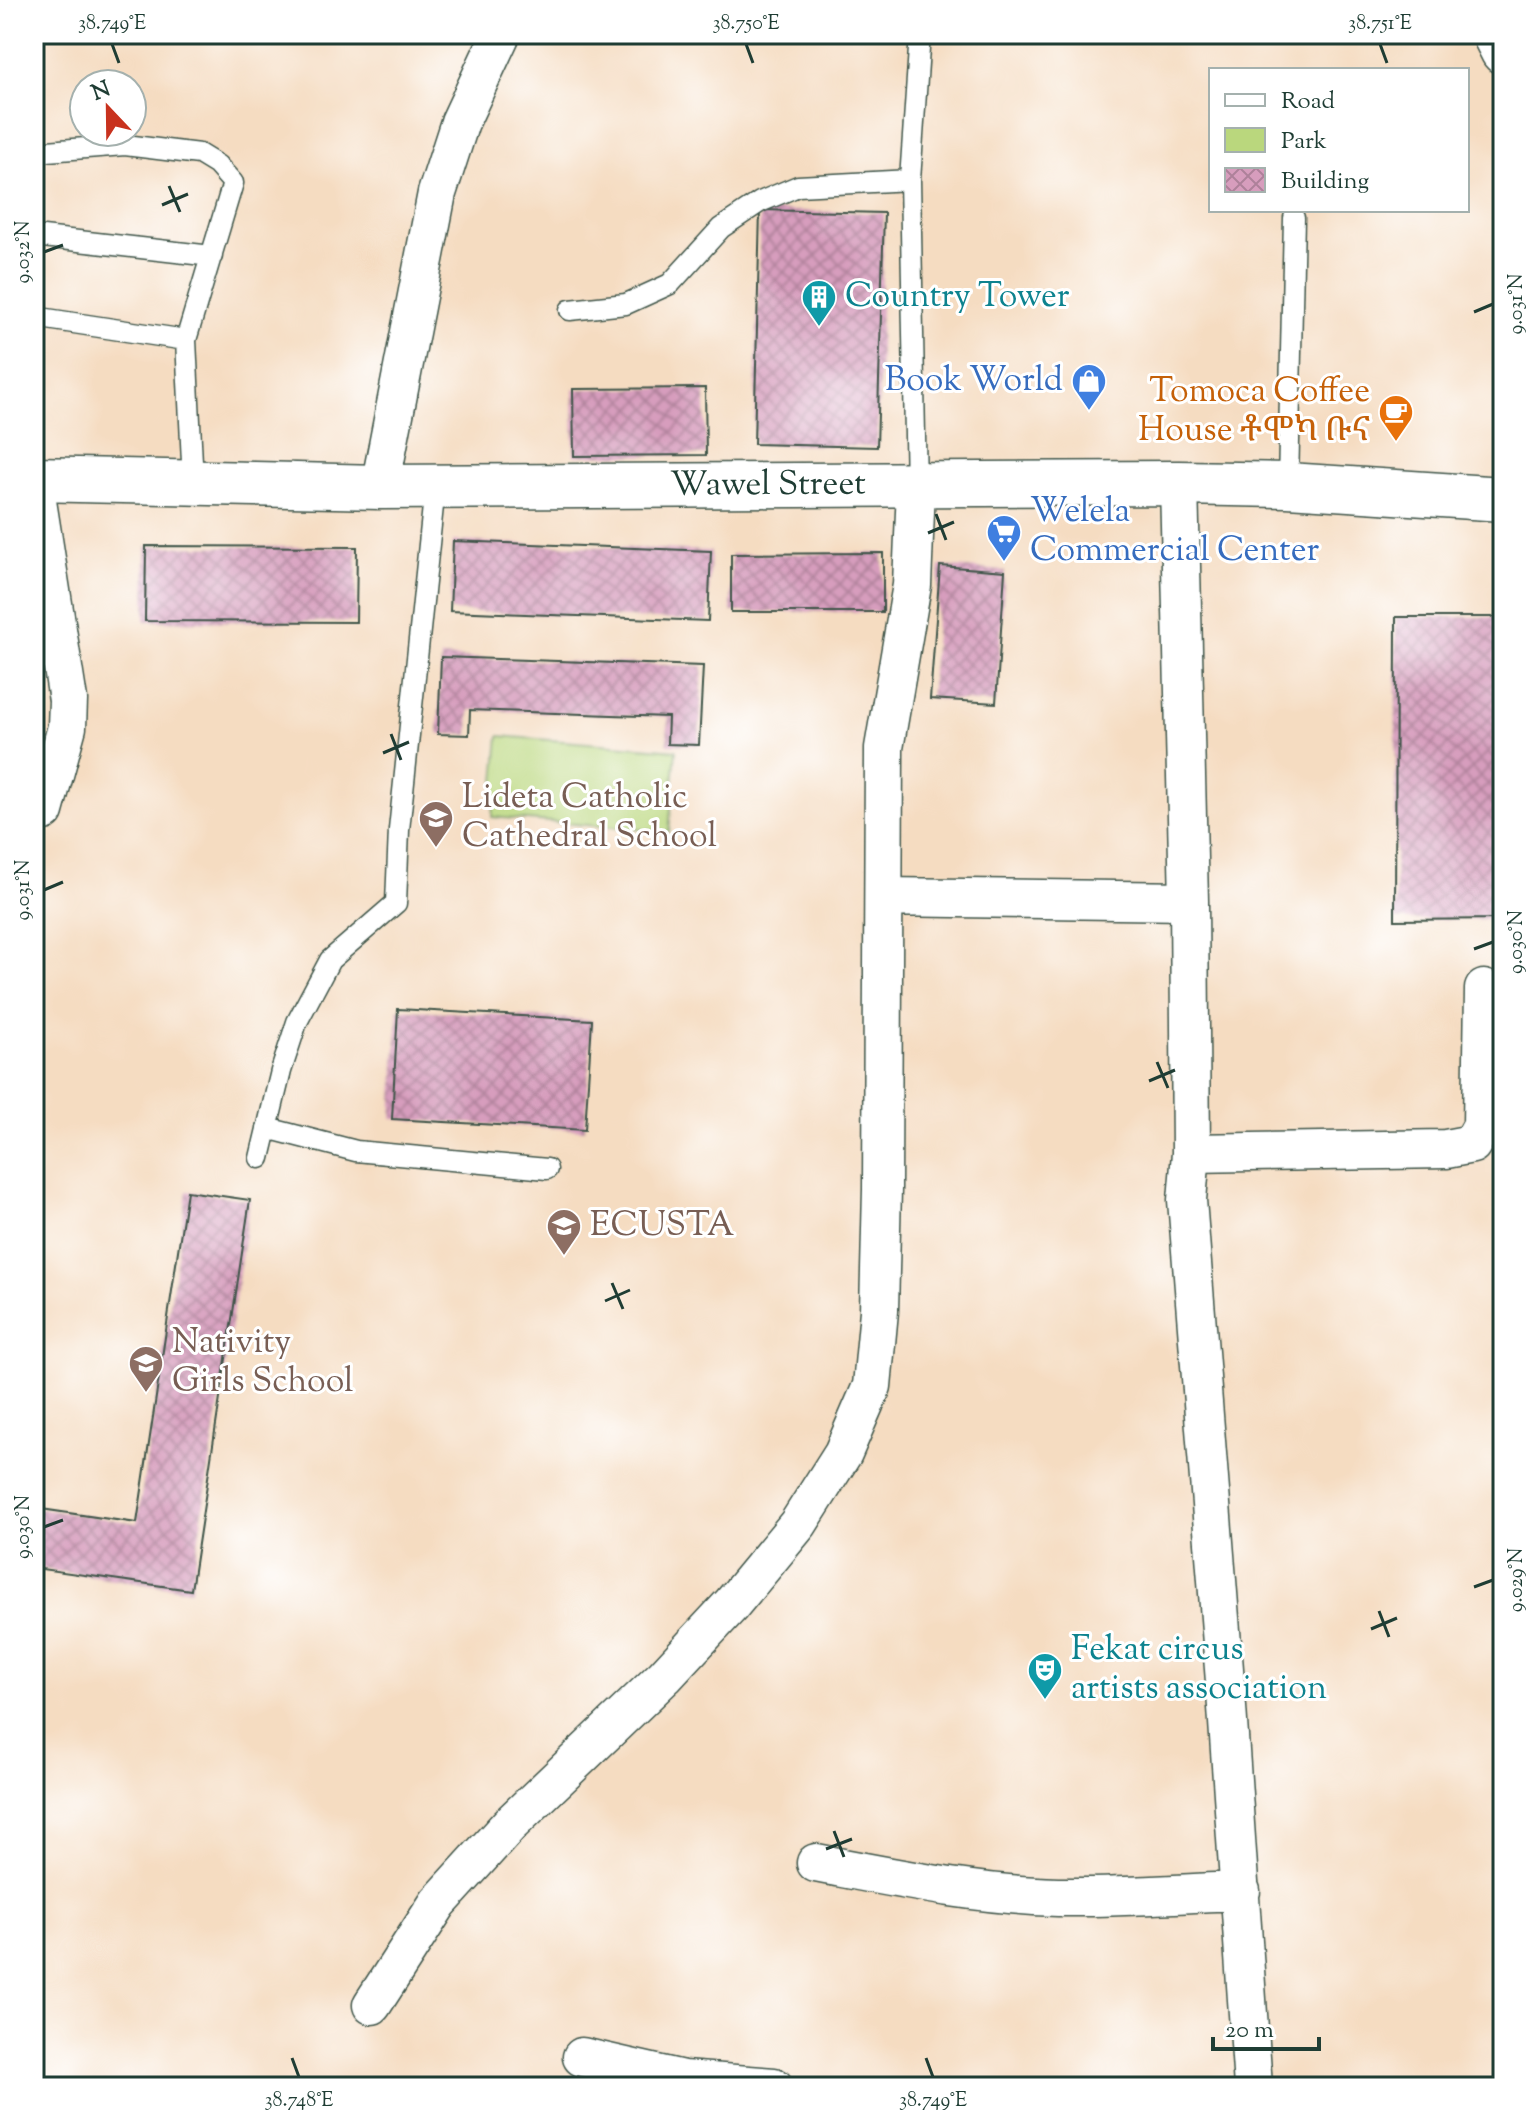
<svg xmlns="http://www.w3.org/2000/svg" width="1537" height="2121" viewBox="0 0 1537 2121" font-family="'Sorts Mill Goudy','Noto Serif Ethiopic',serif">
<defs>
<pattern id="building-cross-hatch" width="8" height="8" patternUnits="userSpaceOnUse" patternTransform="scale(2)"><rect width="8" height="8" fill="#d79dbd"/><path d="M0 0l8 8M0 8l8-8" fill="none" stroke="#ae819a"/></pattern>
</defs>
<rect width="100%" height="100%" fill="#fff"/>
<filter id="ink" filterUnits="userSpaceOnUse"><feTurbulence type="fractalNoise" baseFrequency=".0125" numOctaves="2"/><feDisplacementMap in="SourceGraphic" scale="16" xChannelSelector="R" yChannelSelector="G"/><feConvolveMatrix kernelMatrix="1 2 1 2 8 2 1 2 1" color-interpolation-filters="sRGB"/></filter>
<filter id="wash" filterUnits="userSpaceOnUse"><feTurbulence type="fractalNoise" baseFrequency=".006" numOctaves="4" result="noise"/><feDisplacementMap in="SourceGraphic" scale="32" xChannelSelector="R" yChannelSelector="G"/><feGaussianBlur stdDeviation="1.8" result="paint"/><feColorMatrix in="noise" values="0 0 0 0 0 0 0 0 0 0 0 0 0 0 0 0 0 1.4 0 .05"/><feComposite in="paint" operator="in"/></filter>
<g filter="url(#wash)">
<rect width="100%" height="100%" fill="#f5dcc1"/>
<!-- park -->
<path fill="#bad77d" stroke="#6c8a58" stroke-width="2" d="M 499,736 L 676,750 L 669,832 L 492,817 Z"/>
<g id="blocks">
<!-- building -->
<path fill="url(#building-cross-hatch)" d="M 760,210 L 884,213 L 877,447 L 754,444 Z
M 705,388 L 706,455 L 574,456 L 573,389 Z
M 453,541 L 711,551 L 708,621 L 450,611 Z
M 146,546 L 357,547 L 356,622 L 145,621 Z
M 883,553 L 883,612 L 731,612 L 731,554 Z
M 940,566 L 1005,571 L 996,703 L 930,699 Z
M 1396,617 L 1503,617 L 1503,919 L 1395,920 Z
M 441,657 L 703,666 L 699,745 L 667,744 L 668,717 L 470,710 L 469,735 L 438,734 Z
M 398,1009 L 592,1020 L 585,1130 L 392,1119 Z
M 187,1191 L 250,1200 L 191,1590 L 34,1568 L 34,1508 L 137,1523 Z"/>
</g>
</g>
<g filter="url(#ink)">
<use href="#blocks" fill-opacity="0" stroke="#3f5549" stroke-width="2"/>
<g fill="none" stroke-linecap="round" stroke-linejoin="round">
<!-- lane casing -->
<g stroke="#3f5549" stroke-width="23">
<path id="lane" d="M 34,152 L 125,145 L 199,154 L 217,165 L 233,183 L 186,340 L 193,483
M 34,236 L 212,256
M 570,310 L 626,304 L 670,284 L 721,228 L 760,202 L 798,186 L 910,180
M 34,317 L 186,340
M 1288,485 L 1294,218
M 916,487 L 910,180 L 920,34
M 267,1128 L 356,1151 L 547,1169
M 260,1158 L 281,1071 L 297,1022 L 330,960 L 396,903 L 399,830 L 435,487"/>
</g>
<!-- street casing -->
<g stroke="#3f5549" stroke-width="41">
<path id="street" d="M 34,482 L 68,700 L 67,727 L 44,811
M 1179,483 L 1189,901 L 1191,1153 L 1187,1200 L 1227,1707 L 1253,2087
M 380,487 L 437,193 L 460,122 L 501,34
M 884,897 L 1189,901
M 1191,1153 L 1446,1149 L 1472,1144 L 1482,1126 L 1484,989
M 816,1863 C 896,1878 976,1895 1058,1897 C 1119,1898 1180,1893 1241,1891
M 372,2005 L 438,1903 L 509,1825 L 665,1676 L 731,1605 L 798,1524 L 843,1453 L 872,1386 L 879,1311 L 882,1189 L 884,748 L 912,585 L 916,487
M 582,2057 L 683,2080 L 774,2087"/>
</g>
<!-- secondary casing -->
<g stroke="#3f5549" stroke-width="47">
<g id="secondary">
<path id="s1" d="M 34,479 L 380,487 L 1179,483 L 1288,485 L 1503,499"/>
</g>
</g>
<!-- primary casing -->
<g stroke="#3f5549" stroke-width="47">
<path id="primary" d="M 1494,34 L 1503,52"/>
</g>
<!-- lane -->
<use href="#lane" stroke="#fff" stroke-width="20"/>
<!-- street -->
<use href="#street" stroke="#fff" stroke-width="38"/>
<!-- secondary -->
<use href="#secondary" stroke="#fff" stroke-width="44"/>
<!-- primary -->
<use href="#primary" stroke="#fff" stroke-width="44"/>
</g>
</g>
<!-- ticks -->
<path fill="none" stroke="#1f3d34" stroke-width="3" d="M 112,44 L 119,63M 746,44 L 753,63M 1380,44 L 1387,63M 169,186 L 180,212M 162,205 L 188,194M 44,252 L 63,245M 1474,312 L 1493,304M 936,514 L 946,540M 928,533 L 954,522M 391,734 L 401,760M 383,753 L 409,742M 44,890 L 63,882M 1474,949 L 1493,942M 1157,1062 L 1168,1088M 1149,1081 L 1175,1070M 612,1283 L 623,1309M 605,1301 L 630,1290M 44,1527 L 63,1520M 1474,1587 L 1493,1580M 1379,1611 L 1389,1637M 1371,1629 L 1397,1618M 834,1831 L 844,1857M 826,1849 L 852,1839M 292,2058 L 299,2077M 926,2058 L 933,2077"/>
<!-- icons -->
<defs>
<g id="building-pin" transform="scale(1.8)"><path d="M0 17L-7.5 6A9.5 9.5 0 1 1 7.5 6Z" fill="#0f9aa8" stroke="#fff"/><path d="M-4-6H4V6H1V3H-1V6H-4ZM-2.5-4.3h1.7v1.8h-1.7ZM.8-4.3h1.7v1.8H.8ZM-2.5-1h1.7V.8h-1.7ZM.8-1h1.7V.8H.8Z" fill="#fff"/></g>
<g id="shop-pin" transform="scale(1.8)"><path d="M0 17L-7.5 6A9.5 9.5 0 1 1 7.5 6Z" fill="#3f7fe0" stroke="#fff"/><path d="M-5-2.5h2.3a2.7 3.5 0 0 1 5.4 0H5L5.5 6h-11ZM-1.5-2.5h3a1.5 2.3 0 0 0-3 0Z" fill="#fff"/></g>
<g id="cafe-pin" transform="scale(1.8)"><path d="M0 17L-7.5 6A9.5 9.5 0 1 1 7.5 6Z" fill="#e8710a" stroke="#fff"/><path d="M-5.5-4.5H6V0H3Q3 3.5 0 3.5H-2.5Q-5.5 3.5-5.5 0ZM3-3.2v2h1.7v-2ZM-6 4.5H4V6H-6Z" fill="#fff"/></g>
<g id="supermarket-pin" transform="scale(1.8)"><path d="M0 17L-7.5 6A9.5 9.5 0 1 1 7.5 6Z" fill="#3f7fe0" stroke="#fff"/><path d="M-6-5.5h2.5l.6 2H6L4.5 2H-2.5L-4.4-4H-6ZM-1.5 3.2a1.3 1.3 0 1 0 .1 0ZM3 3.2a1.3 1.3 0 1 0 .1 0Z" fill="#fff"/></g>
<g id="school-pin" transform="scale(1.8)"><path d="M0 17L-7.5 6A9.5 9.5 0 1 1 7.5 6Z" fill="#8d6e63" stroke="#fff"/><path d="M0-5L7-2L0 1L-7-2ZM-4 1L0 2.5L4 1V4Q0 6-4 4Z" fill="#fff"/></g>
<g id="university-pin" transform="scale(1.8)"><path d="M0 17L-7.5 6A9.5 9.5 0 1 1 7.5 6Z" fill="#8d6e63" stroke="#fff"/><path d="M0-5L7-2L0 1L-7-2ZM-4 1L0 2.5L4 1V4Q0 6-4 4Z" fill="#fff"/></g>
<g id="theatre-pin" transform="scale(1.8)"><path d="M0 17L-7.5 6A9.5 9.5 0 1 1 7.5 6Z" fill="#0f9aa8" stroke="#fff"/><path d="M-5-5.5Q0-4 5-5.5V0Q5 5 0 6Q-5 5-5 0ZM-3.3-2.5H-1v1.5H-3.3ZM1-2.5H3.3v1.5H1ZM-2.8 1Q0 5.5 2.8 1Z" fill="#fff"/></g>
</defs>
<g fill-rule="evenodd">
<use href="#building-pin" x="819" y="297"/>
<use href="#shop-pin" x="1089" y="381"/>
<use href="#cafe-pin" x="1396" y="412"/>
<use href="#supermarket-pin" x="1004" y="532"/>
<use href="#school-pin" x="436" y="818"/>
<use href="#university-pin" x="564" y="1226"/>
<use href="#school-pin" x="146" y="1363"/>
<use href="#theatre-pin" x="1045" y="1670"/>
</g>
<g text-anchor="middle" dominant-baseline="central" stroke-width="6" stroke-linejoin="round" paint-order="stroke">
<!-- culture labels -->
<g font-size="34" fill="#0d838f" stroke="#fff" text-anchor="start">
<text x="845" y="297">Country Tower</text>
<text x="1071" y="1650">Fekat circus<tspan x="1071" dy="39">artists association</tspan></text>
</g>
<!-- shop labels -->
<g font-size="34" fill="#366cbe" stroke="#fff" text-anchor="end">
<text x="1063" y="381">Book World</text>
<text x="1030" y="512" text-anchor="start">Welela<tspan x="1030" dy="39">Commercial Center</tspan></text>
</g>
<!-- food labels -->
<g font-size="34" fill="#c56008" stroke="#fff" text-anchor="end">
<text x="1370" y="392">Tomoca Coffee<tspan x="1370" dy="39">House ቶሞካ ቡና</tspan></text>
</g>
<!-- street labels -->
<g font-size="34" fill="#1f3d34" stroke="#fff">
<text stroke="none"><textPath href="#s1" startOffset="734">Wawel Street</textPath></text>
</g>
<!-- education labels -->
<g font-size="34" fill="#785e54" stroke="#fff" text-anchor="start">
<text x="462" y="798">Lideta Catholic<tspan x="462" dy="39">Cathedral School</tspan></text>
<text x="590" y="1226">ECUSTA</text>
<text x="172" y="1343">Nativity<tspan x="172" dy="39">Girls School</tspan></text>
</g>
</g>
<!-- margin -->
<rect width="1537" height="2121" fill="none" stroke="#fff" stroke-width="88"/>
<!-- legend -->
<rect x="1209" y="68" width="260" height="144" fill="#ffffff" stroke="#a5b1ae" stroke-width="2"/>
<rect x="1225" y="94" width="40" height="12" fill="#ffffff" stroke="#a5b1ae" stroke-width="2"/>
<text x="1281" y="108" font-size="24" fill="#1f3d34">Road</text>
<rect x="1225" y="128" width="40" height="24" fill="#bad77d" stroke="#a5b1ae" stroke-width="2"/>
<text x="1281" y="148" font-size="24" fill="#1f3d34">Park</text>
<rect x="1225" y="168" width="40" height="24" fill="url(#building-cross-hatch)" stroke="#a5b1ae" stroke-width="2"/>
<text x="1281" y="188" font-size="24" fill="#1f3d34">Building</text>
<!-- north arrow -->
<g transform="translate(108 108) rotate(338)"><circle r="38" fill="#ffffff" stroke="#a5b1ae" stroke-width="2"/>
<path d="M0-6L14 30L0 20L-14 30Z" fill="#c8321e"/>
<text y="-12" font-size="22" font-weight="bold" text-anchor="middle" fill="#1f3d34">N</text>
</g>
<!-- scale -->
<path d="M1213 2037v12h106v-12" fill="none" stroke="#1f3d34" stroke-width="4"/>
<text x="1225" y="2037" font-size="24" fill="#1f3d34" stroke="#ffffff" stroke-width="6" paint-order="stroke">20 m</text>
<rect x="44" y="44" width="1449" height="2033" fill="none" stroke="#1f3d34" stroke-width="3"/>
<g font-size="20" text-anchor="middle" fill="#1f3d34">
<text x="112" y="29">38.749°E</text>
<text x="746" y="29">38.750°E</text>
<text x="1380" y="29">38.751°E</text>
<text transform="translate(22 252) rotate(-90)" y="7">9.032°N</text>
<text transform="translate(1515 304) rotate(-90)" y="7">9.031°N</text>
<text transform="translate(22 890) rotate(-90)" y="7">9.031°N</text>
<text transform="translate(1515 942) rotate(-90)" y="7">9.030°N</text>
<text transform="translate(22 1527) rotate(-90)" y="7">9.030°N</text>
<text transform="translate(1515 1580) rotate(-90)" y="7">9.029°N</text>
<text x="299" y="2106">38.748°E</text>
<text x="933" y="2106">38.749°E</text>
</g>
</svg>
